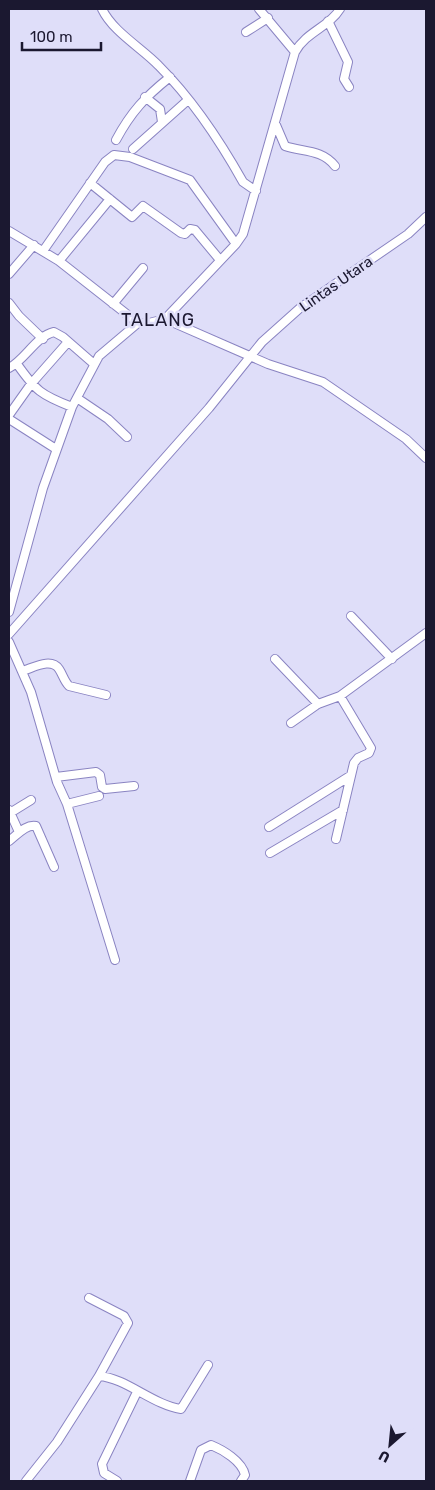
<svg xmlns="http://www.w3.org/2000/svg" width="435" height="1490" viewBox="0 0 435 1490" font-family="Rubik,sans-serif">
<rect width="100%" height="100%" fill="#dfdef9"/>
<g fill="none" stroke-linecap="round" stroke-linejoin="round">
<!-- minor casing -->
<g stroke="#8a84c2" stroke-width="10">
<path id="minor" d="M 102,9 C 113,32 142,48 159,66 C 192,99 220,141 243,182 L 256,191
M 259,9 L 295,52
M 328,21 L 348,62 L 344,79 L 349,87
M 246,32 L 268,18
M 145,97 L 160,109 L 162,122
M 276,125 L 285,146 C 302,152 322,149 335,166
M 116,140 C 131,112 145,97 170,77
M 133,149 L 188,100
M 90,183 L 132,217 L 143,206 L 181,233 L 185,234 L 190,229 L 195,230 L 220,260
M 9,231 L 59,261 L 138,323 L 149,323 L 165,319 L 236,244 L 243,234 L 295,52 C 306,32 329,27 340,9
M 43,251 L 105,162 L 114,155 L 130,157 L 190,180 L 236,244
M 59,261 L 110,199
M 9,274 L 34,245
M 9,303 L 19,316 L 43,339
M 113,304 L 143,268
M 165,319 L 268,364 L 323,382 L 406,439 L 426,458
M 17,364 C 36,391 41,395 72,407
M 9,368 C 25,360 36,336 54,332 L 63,337 L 94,364
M 77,398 L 108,419 L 127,437
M 9,415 L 31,384 L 68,342
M 9,419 L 56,449
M 9,612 L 43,488 L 72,407 L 99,356 L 138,323
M 351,616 L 392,659
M 9,634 L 209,408 L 262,342 L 300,308 L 408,234 L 426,217
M 9,642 L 31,692 L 57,782 L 67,804 L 99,796
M 275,659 L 318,704
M 22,671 C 33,668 51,657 59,669 C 63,675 64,681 69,686 L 106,695
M 291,723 L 318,704 L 340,696
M 56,777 L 96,772 L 100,775 L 102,787 L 105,789 L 134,786
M 67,804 L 115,960
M 9,810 L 19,832
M 10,813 L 31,800
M 269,827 L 350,776
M 336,839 L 354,763 L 358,758 L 369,753 L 371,748 L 340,696 L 426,633
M 9,841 C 17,835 26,824 36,826 L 54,867
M 270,853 L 343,810
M 89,1298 L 124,1316 L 128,1323 L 99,1376
M 26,1481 L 57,1442 L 99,1376 C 126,1378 153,1405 181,1409 L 208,1365
M 117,1481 L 104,1473 L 102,1464 L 137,1392
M 190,1481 L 201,1450 L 211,1445 C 223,1450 242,1461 245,1475 L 241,1481"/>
</g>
<!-- minor -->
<use href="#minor" stroke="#fff" stroke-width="8"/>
</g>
<g text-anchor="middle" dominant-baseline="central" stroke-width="5" stroke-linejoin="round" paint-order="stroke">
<!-- street labels -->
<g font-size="15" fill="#1b1830" stroke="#dfdef9">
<text transform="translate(336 284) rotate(-35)">Lintas Utara</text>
</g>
<!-- quarter labels -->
<g font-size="18" letter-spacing="1" fill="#1b1830" stroke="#dfdef9">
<text x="158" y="320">TALANG</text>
</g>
</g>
<!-- border -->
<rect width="435" height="1490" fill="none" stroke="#1b1830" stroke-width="20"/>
<!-- north arrow -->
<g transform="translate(390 1445) rotate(207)" stroke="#dfdef9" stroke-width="4" paint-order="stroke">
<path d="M0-4L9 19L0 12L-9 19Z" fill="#1b1830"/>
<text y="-8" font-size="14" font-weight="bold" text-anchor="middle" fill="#1b1830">U</text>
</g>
<!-- scale -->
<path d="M22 42v8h79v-8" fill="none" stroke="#1b1830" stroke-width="2.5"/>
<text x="30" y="42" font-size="15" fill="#1b1830" stroke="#dfdef9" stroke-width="4" paint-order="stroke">100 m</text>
</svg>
